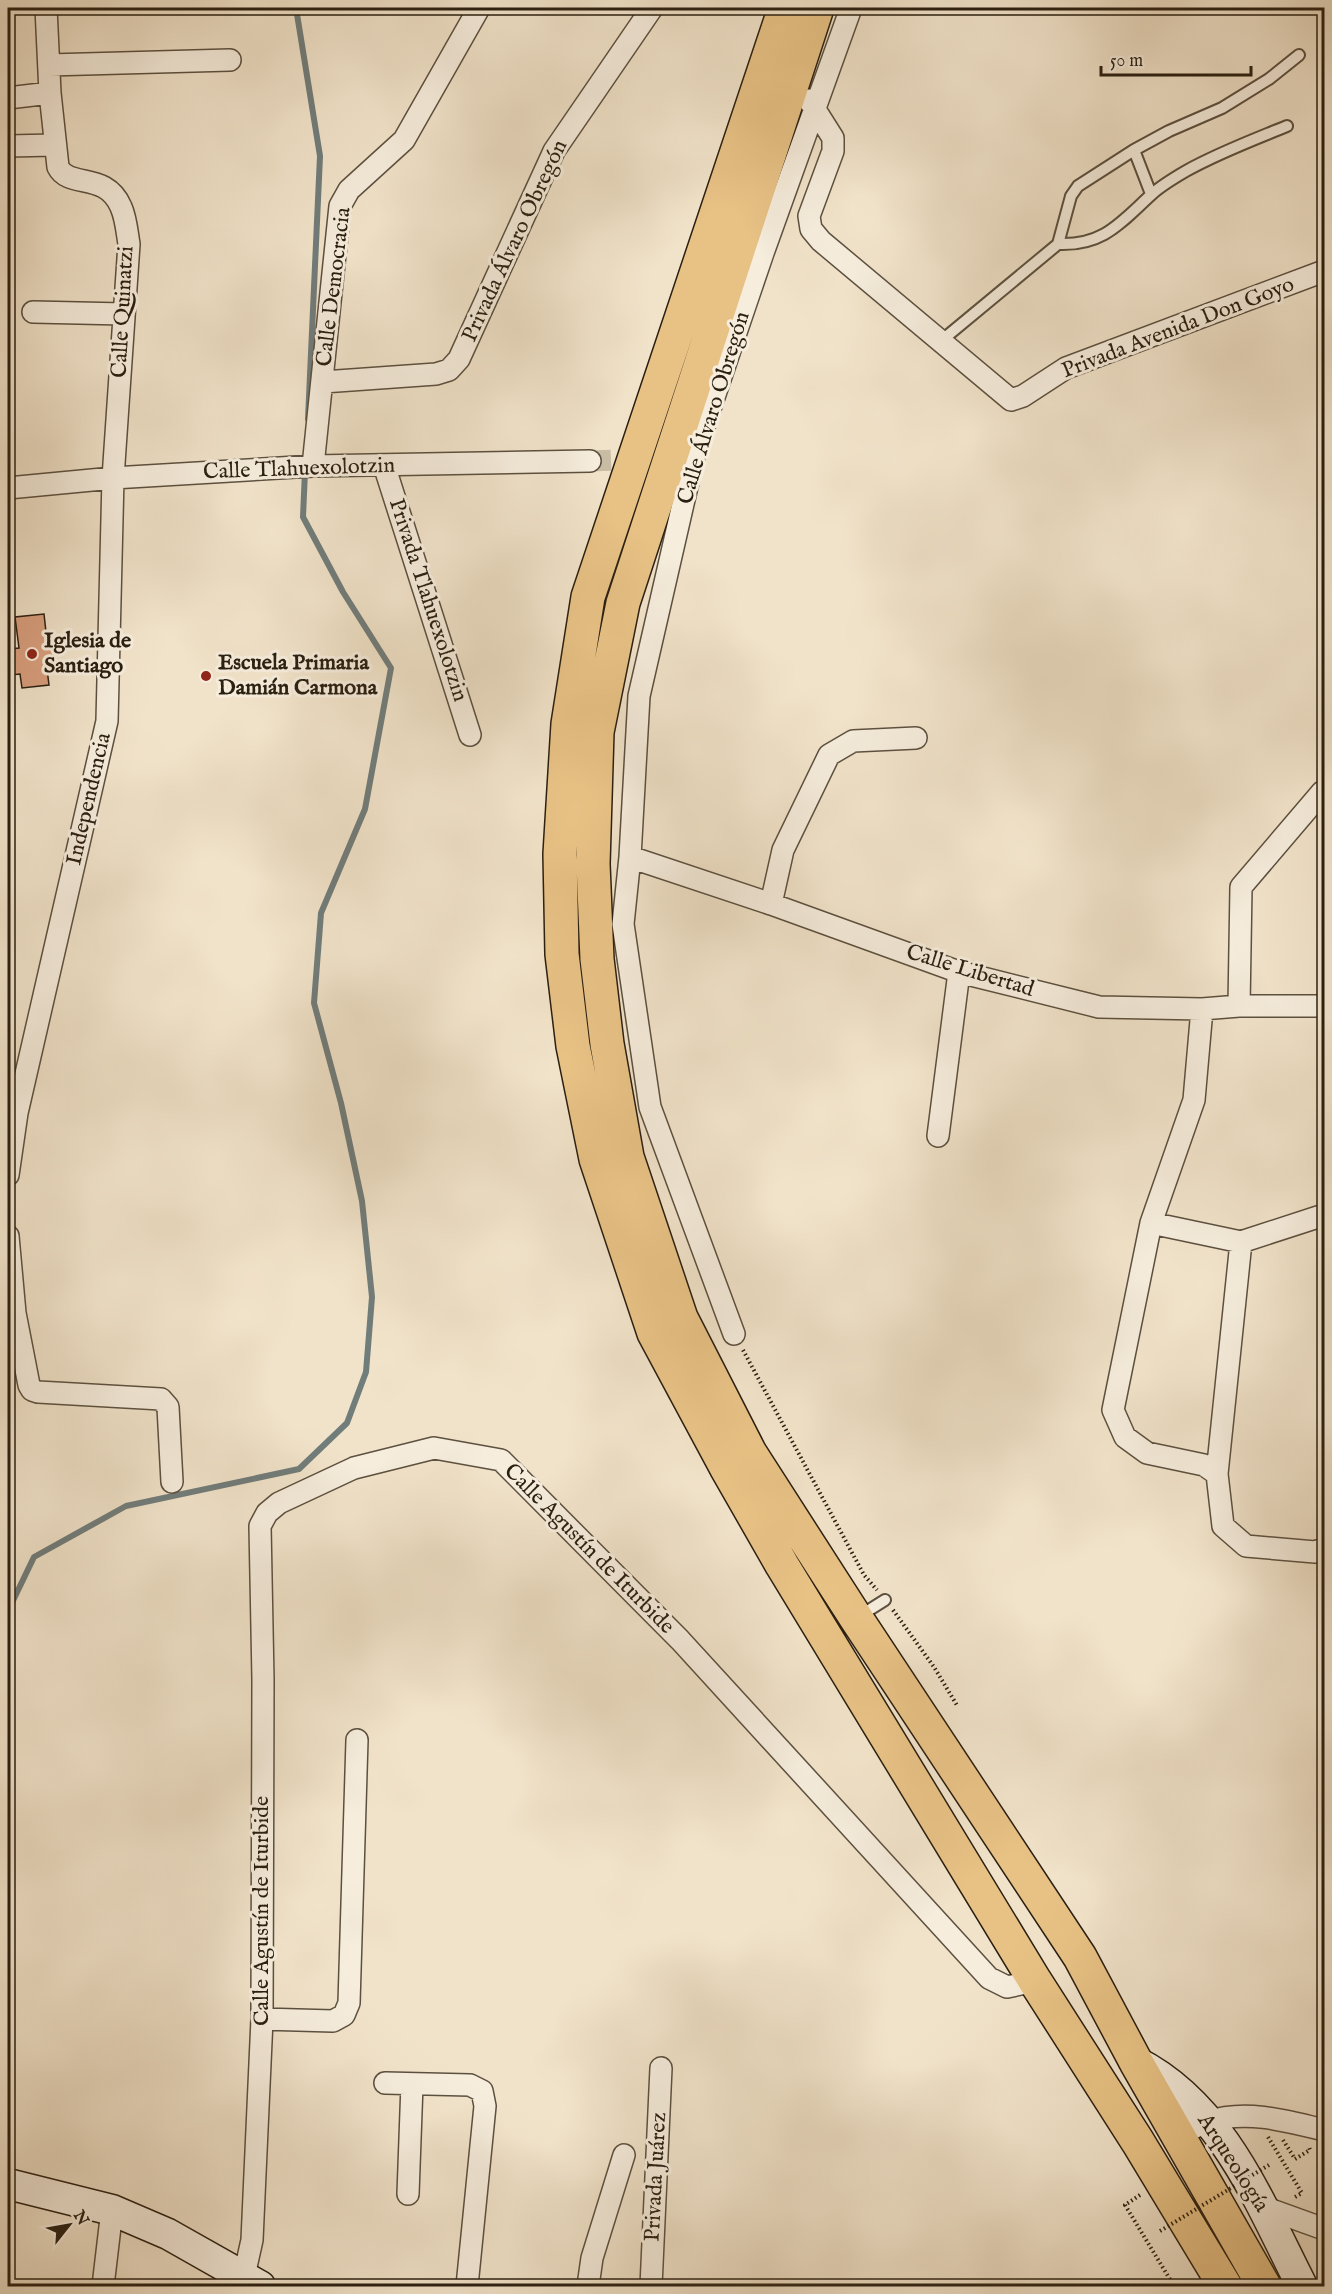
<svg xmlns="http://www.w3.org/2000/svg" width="1332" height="2294" viewBox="0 0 1332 2294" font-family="'IM FELL English',serif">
<rect width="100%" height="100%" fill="#f1e3ca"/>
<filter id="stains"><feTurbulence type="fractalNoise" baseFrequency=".00333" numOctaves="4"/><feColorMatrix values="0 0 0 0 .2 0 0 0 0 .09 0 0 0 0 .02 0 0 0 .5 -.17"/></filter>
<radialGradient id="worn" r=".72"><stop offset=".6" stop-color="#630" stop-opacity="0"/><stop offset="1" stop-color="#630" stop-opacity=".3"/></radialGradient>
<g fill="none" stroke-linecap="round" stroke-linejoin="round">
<!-- stream -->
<path stroke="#717d7b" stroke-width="6" d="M 296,8 L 320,156 L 308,419
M 8,1611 L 34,1557 L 126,1506 L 299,1469 L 347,1423 L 366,1372 L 372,1297 L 362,1201 L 341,1103 L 314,1003 L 321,913 L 365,809 L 391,668 L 343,592 L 303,517 L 305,471"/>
</g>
<!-- building -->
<path fill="#d99f7e" stroke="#2a1f11" stroke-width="1.5" d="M 44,614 L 47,641 L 54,641 L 57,668 L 47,669 L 49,685 L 22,688 L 20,674 L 11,675 L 8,649 L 19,648 L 15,617 Z"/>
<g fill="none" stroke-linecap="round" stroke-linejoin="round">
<!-- street-tunnel -->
<path stroke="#c9bca5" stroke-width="21" stroke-dasharray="21 10" stroke-linecap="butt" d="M 590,461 L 644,459"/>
<!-- lane casing -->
<g stroke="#5c503f" stroke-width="14">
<path id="lane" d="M 1151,194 L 1134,150 L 1169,131 L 1222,108 L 1269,79 L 1299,55
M 1058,244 L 1071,196 L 1078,186 L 1134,150
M 941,341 L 1058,244 C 1104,246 1121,222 1152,194 C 1162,185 1174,178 1186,171 C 1218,153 1253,140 1287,126
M 858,1617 L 885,1600"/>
</g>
<!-- street casing -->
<g stroke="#5c503f" stroke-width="24">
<path id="street" d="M 49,65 L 230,60
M 8,98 L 50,93
M 809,100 L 833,138 L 833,151 L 809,216 L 811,229 L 821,241 L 1011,400 L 1023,396 L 1066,368 L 1324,271
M 8,146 L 54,145
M 33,312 L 124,314
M 323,382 L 436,374 L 449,370 L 459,359 L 554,151 L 652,8
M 384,465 L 470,735
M 313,466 L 340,206 L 349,190 L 404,140 L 479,8
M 8,488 L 113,478 L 313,466 L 590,461
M 630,857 L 771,904 L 959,972 L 1099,1007 L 1202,1009 L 1239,1006 L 1324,1006
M 771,904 L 783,850 L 829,755 L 853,741 L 916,738
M 1239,1006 L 1241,887 L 1322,792
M 1202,1009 L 1194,1100 L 1151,1223 L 1113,1410 L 1125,1437 L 1147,1453 L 1204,1465 L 1217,1474 L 1223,1526 L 1246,1546 L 1315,1552 L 1324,1549
M 938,1136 L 959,972
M 8,1175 L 17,1113 L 107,721 L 113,478 L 129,244 C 127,232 126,218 121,207 C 106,171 69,189 58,167 L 50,93 L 46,8
M 1151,1223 L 1241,1242 L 1324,1215
M 8,1236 L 15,1313 L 29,1385 L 32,1390 L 38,1392 L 161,1399 L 168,1407 L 172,1482
M 734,1334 L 650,1107 L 623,924 L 630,857 L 639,696 L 694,456 L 763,253 L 851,8
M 1217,1474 L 1241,1242
M 262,2019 L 333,2021 L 344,2015 L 349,2003 L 357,1740
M 385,2083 L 470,2085 L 482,2091 L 485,2106 L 467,2286
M 1178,2136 C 1187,2131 1197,2125 1208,2122 C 1245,2109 1288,2121 1324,2130
M 408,2194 L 412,2084
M 1263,2207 L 1324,2229
M 244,2276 L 252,2240 L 262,2019 L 263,1680 L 260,1526 L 267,1513 L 279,1503 L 354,1468 L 434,1448 L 501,1460 L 680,1640 L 989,1978 L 1007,1987 L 1035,1981
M 103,2286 L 112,2210
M 588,2286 L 592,2258 L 624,2155
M 651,2286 L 661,2068"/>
</g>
<!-- secondary casing -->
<g stroke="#2a1f11" stroke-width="33">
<path id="secondary" d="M 1136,2062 C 1223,2106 1260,2204 1302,2286
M 8,2184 L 112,2210 L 168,2234 L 260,2286"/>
</g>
<!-- highway casing -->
<g stroke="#2a1f11" stroke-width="36">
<path id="highway" d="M 785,8 L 588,597 L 568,724 L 560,854 L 562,954 L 573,1046 L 596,1159 L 654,1333 L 726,1467 L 782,1565 L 1035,1981 L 1138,2142 L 1225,2286
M 817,8 L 623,603 L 597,732 L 593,864 L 597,959 L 607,1044 L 627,1157 L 681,1318 L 750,1453 L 856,1618 L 1080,1957 L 1136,2062 L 1264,2286"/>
</g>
<!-- path -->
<path stroke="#2a1f11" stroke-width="4" stroke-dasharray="1.5 3" stroke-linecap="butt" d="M 743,1350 L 864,1575 L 877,1590
M 893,1610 L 934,1667 L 958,1707
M 1268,2137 L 1302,2193 L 1295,2197
M 1283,2140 L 1295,2159 L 1310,2150 L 1309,2147
M 1140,2195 L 1125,2205 L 1174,2286"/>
<!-- lane -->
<use href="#lane" stroke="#f6eddd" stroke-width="10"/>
<!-- street -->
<use href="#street" stroke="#f6eddd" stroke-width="21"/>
<!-- secondary -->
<use href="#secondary" stroke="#f6eddd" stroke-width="30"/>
<!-- highway -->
<use href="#highway" stroke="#e8c285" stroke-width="33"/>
<!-- path-bridge -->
<path stroke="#2a1f11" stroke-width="4" stroke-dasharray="1.5 3" stroke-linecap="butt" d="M 1160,2231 L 1269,2165"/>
</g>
<!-- markers -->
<g fill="#8f2418" stroke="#f6eddd" stroke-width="2">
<circle cx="32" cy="654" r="6"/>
<circle cx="206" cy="676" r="6"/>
</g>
<g text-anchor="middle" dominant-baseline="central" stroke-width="6" stroke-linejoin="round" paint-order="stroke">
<!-- street labels -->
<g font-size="22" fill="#2a1f11" stroke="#f6eddd">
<text transform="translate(515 241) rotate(-65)">Privada Álvaro Obregón</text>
<text transform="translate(334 287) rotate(-83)">Calle Democracia</text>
<text transform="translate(123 312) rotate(-87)">Calle Quinatzi</text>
<text transform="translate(1178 328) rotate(-21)">Privada Avenida Don Goyo</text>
<text transform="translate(714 408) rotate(-73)">Calle Álvaro Obregón</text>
<text transform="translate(299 469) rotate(-2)">Calle Tlahuexolotzin</text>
<text transform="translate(428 600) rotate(72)">Privada Tlahuexolotzin</text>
<text transform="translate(89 799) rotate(-77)">Independencia</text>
<text transform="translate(970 971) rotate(17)">Calle Libertad</text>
<text transform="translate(589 1549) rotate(45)">Calle Agustín de Iturbide</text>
<text transform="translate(262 1911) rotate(-90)">Calle Agustín de Iturbide</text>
<text transform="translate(1233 2163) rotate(57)">Arqueología</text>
<text transform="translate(656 2177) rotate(-87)">Privada Juárez</text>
</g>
<!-- poi labels -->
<g font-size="22" font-weight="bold" fill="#2a1f11" stroke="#f6eddd" text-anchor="start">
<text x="44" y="641">Iglesia de<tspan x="44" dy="25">Santiago</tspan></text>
<text x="218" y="663">Escuela Primaria<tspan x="218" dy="25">Damián Carmona</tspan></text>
</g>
</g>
<!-- margin -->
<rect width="1332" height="2294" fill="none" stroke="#f1e3ca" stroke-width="30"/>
<rect x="9" y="9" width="1314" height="2276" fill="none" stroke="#2a1f11" stroke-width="3"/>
<rect x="15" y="15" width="1302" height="2264" fill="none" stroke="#2a1f11" stroke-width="1.5"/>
<!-- north arrow -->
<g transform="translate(69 2225) rotate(59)" stroke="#f6eddd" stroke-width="4.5" paint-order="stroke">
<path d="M0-4.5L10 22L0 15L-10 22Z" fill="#2a1f11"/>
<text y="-9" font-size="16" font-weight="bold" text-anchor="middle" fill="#2a1f11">N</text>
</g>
<!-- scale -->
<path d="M1101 66v9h150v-9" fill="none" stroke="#2a1f11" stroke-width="3"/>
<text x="1110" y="66" font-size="18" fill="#2a1f11" stroke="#f6eddd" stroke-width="4.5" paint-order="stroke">50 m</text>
<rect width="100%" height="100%" filter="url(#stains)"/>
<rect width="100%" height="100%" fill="url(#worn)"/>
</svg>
